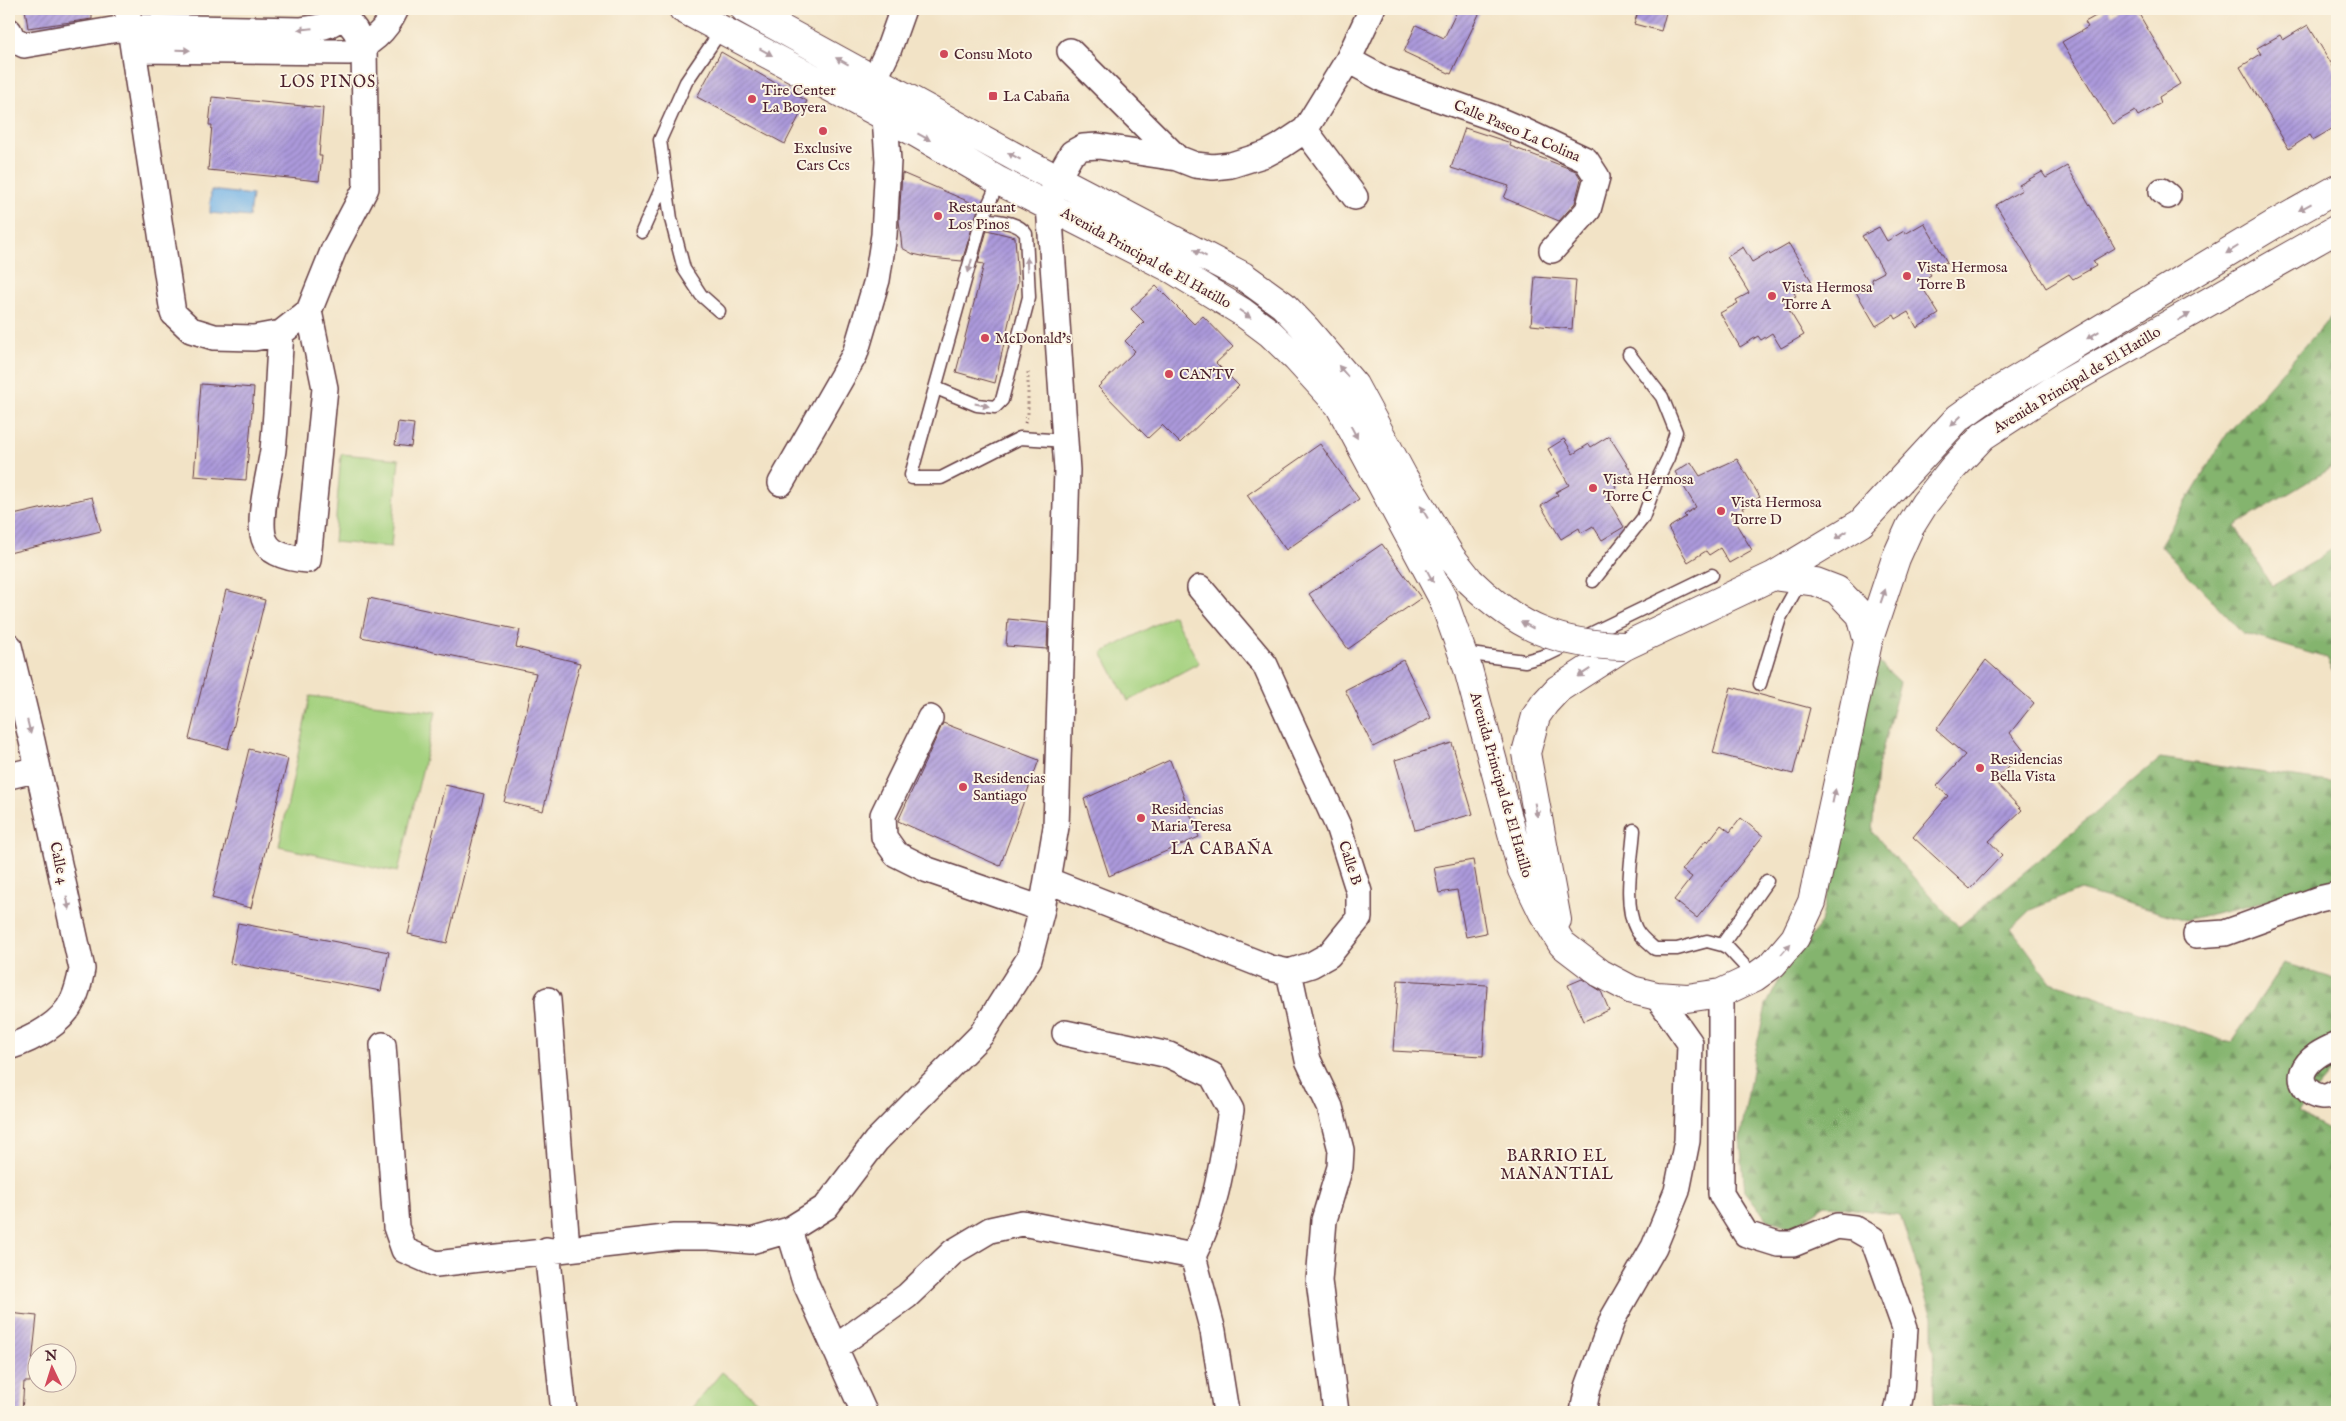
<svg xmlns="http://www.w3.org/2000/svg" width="2346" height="1421" viewBox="0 0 2346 1421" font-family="'IM FELL English',serif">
<defs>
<pattern id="forest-firs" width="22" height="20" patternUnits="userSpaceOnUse" patternTransform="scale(1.25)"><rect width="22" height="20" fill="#84b46e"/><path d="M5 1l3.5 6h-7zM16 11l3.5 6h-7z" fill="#6e925b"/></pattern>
<pattern id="building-hatch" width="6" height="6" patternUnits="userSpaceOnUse" patternTransform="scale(1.25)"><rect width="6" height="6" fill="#ac9adc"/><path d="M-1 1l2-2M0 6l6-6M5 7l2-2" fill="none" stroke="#8e7db3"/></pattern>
</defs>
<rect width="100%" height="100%" fill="#fcf5e5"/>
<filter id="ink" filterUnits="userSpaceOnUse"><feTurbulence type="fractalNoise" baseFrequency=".02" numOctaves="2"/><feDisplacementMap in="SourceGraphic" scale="10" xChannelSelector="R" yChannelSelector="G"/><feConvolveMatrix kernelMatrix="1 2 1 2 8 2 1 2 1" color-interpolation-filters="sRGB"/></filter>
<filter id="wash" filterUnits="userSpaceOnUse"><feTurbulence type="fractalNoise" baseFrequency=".0096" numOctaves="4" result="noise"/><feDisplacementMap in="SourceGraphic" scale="20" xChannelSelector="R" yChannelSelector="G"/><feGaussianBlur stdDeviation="1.12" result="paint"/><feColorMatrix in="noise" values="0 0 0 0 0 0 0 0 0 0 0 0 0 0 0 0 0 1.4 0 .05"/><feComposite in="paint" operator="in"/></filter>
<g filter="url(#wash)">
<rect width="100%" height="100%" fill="#f2e3c6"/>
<!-- forest -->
<path fill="url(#forest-firs)" stroke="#676a4c" d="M 2337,310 L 2337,464 L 2235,526 L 2272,586 L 2317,560 L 2337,545 L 2337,679 L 2326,658 L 2243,633 L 2160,545 L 2227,434 Z
M 1875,659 L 1900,682 L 1877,770 L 1872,832 L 1959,927 L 2160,758 L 2337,783 L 2337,884 L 2186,920 L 2080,890 L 2030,910 L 2011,928 L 2051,982 L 2231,1043 L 2284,963 L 2337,980 L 2337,1065 L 2297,1112 L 2337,1134 L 2337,1412 L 2104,1412 L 1934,1405 L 1933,1317 L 1900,1215 L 1825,1205 L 1792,1228 L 1766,1218 L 1745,1191 L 1740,1139 L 1755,1053 L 1766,1006 L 1784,971 L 1821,923 Z"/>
<!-- garden -->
<path fill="#a5d280" stroke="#787856" d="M 341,454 L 399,459 L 391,547 L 334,542 Z
M 1173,615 L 1199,663 L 1128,701 L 1102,653 Z
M 310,696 L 436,712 L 398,872 L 279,847 Z
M 722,1372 L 762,1405 L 757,1412 L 688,1412 Z"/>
<!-- water -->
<path fill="#73b3e7" stroke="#5e6989" d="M 211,190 L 252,195 L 249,217 L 210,213 Z"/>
<g id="blocks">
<!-- building -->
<path fill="url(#building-hatch)" d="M 25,9 L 92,9 L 92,19 L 28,28 Z
M 1458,9 L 1468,9 L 1479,14 L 1451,74 L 1404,52 L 1416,25 L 1444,38 Z
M 1639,9 L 1667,9 L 1661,31 L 1634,24 Z
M 2108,9 L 2111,15 L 2122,9 L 2136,9 L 2180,84 L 2159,97 L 2161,103 L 2138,116 L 2135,111 L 2112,124 L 2062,42 L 2088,27 L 2085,22 Z
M 2308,25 L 2337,73 L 2337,126 L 2313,140 L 2310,135 L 2289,149 L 2240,67 L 2261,54 L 2257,48 L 2280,35 L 2283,40 Z
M 721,52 L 807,101 L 785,144 L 697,97 Z
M 212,97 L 323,108 L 319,156 L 322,156 L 319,181 L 208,170 L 212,125 L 209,125 Z
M 1465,128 L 1511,143 L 1510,146 L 1576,171 L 1581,179 L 1575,203 L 1559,221 L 1504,198 L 1509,186 L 1451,168 Z
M 2067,166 L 2115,248 L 2093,261 L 2096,266 L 2073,279 L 2069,274 L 2046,288 L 1996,205 L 2022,190 L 2019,185 L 2042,172 L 2046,178 Z
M 902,173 L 979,206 L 962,261 L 931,258 L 913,254 L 902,248 L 899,220 Z
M 1924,223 L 1947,262 L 1929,272 L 1931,275 L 1919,282 L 1939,314 L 1917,328 L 1908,312 L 1896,319 L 1894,315 L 1876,326 L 1856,292 L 1873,282 L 1871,279 L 1884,272 L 1862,236 L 1879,227 L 1887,241 L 1904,231 L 1905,234 Z
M 987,230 L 1015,237 L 1018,282 L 995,383 L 956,372 L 984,264 L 978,263 Z
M 1789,244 L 1812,282 L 1794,293 L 1796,296 L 1784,302 L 1804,335 L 1781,348 L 1772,333 L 1761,340 L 1758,336 L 1740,347 L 1720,313 L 1738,303 L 1736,300 L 1749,293 L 1727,257 L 1743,247 L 1752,262 L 1769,252 L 1770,255 Z
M 1535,277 L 1576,280 L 1572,329 L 1531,325 Z
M 1156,286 L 1194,324 L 1203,316 L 1233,347 L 1216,363 L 1239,386 L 1180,443 L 1162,425 L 1148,438 L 1098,387 L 1135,351 L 1125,341 L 1144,322 L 1131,309 Z
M 201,384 L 254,388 L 246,480 L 194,476 Z
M 398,422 L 414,424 L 411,447 L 395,445 Z
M 1609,436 L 1633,474 L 1615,485 L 1616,488 L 1605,495 L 1624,527 L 1602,540 L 1593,526 L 1581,533 L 1579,528 L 1561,539 L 1541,506 L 1558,495 L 1556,492 L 1569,485 L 1548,449 L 1564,439 L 1573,454 L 1589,444 L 1591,447 Z
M 1320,444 L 1359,499 L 1286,550 L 1247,495 Z
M 1737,459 L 1760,497 L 1742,508 L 1744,511 L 1732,517 L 1752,550 L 1729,563 L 1720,548 L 1709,555 L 1706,551 L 1688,562 L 1668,528 L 1686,517 L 1684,515 L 1696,507 L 1675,472 L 1691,462 L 1700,476 Z
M 92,497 L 101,531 L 9,553 L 9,516 Z
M 1382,544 L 1421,598 L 1348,649 L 1309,594 Z
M 226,590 L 265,600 L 228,749 L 189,739 Z
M 369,598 L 520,630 L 516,647 L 580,663 L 543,811 L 504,802 L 536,673 L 361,637 Z
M 1008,619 L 1048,623 L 1047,649 L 1006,646 Z
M 1403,660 L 1431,718 L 1373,747 L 1345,690 Z
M 1986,660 L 2034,703 L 2010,733 L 2024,751 L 1994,781 L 2022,810 L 1989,841 L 2002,855 L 1970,889 L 1913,837 L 1948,796 L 1937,786 L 1965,755 L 1936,730 Z
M 1731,687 L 1810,708 L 1793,774 L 1713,753 Z
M 943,723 L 1039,760 L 1000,866 L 898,821 Z
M 1452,743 L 1473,814 L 1415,830 L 1395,760 Z
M 249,749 L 288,759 L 251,908 L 212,898 Z
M 1170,760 L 1199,837 L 1109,876 L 1084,799 Z
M 445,785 L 484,794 L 447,943 L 408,934 Z
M 1741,818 L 1763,836 L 1697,918 L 1674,900 L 1692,877 L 1682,870 L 1706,840 L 1708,842 L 1721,825 L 1730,832 Z
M 1473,860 L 1486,933 L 1466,937 L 1457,890 L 1439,893 L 1434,867 Z
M 238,923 L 389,952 L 381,991 L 230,963 Z
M 1582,979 L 1601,991 L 1609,1010 L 1584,1021 L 1568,985 Z
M 1398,980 L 1487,985 L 1483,1056 L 1393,1051 Z
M 9,1313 L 37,1316 L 30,1382 L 24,1382 L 22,1412 L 9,1412 Z"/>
</g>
</g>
<g filter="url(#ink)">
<use href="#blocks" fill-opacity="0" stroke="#633c42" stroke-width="1"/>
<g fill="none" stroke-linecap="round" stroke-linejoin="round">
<!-- service casing -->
<g stroke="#633c42" stroke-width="15">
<path id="service" d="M 999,181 L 982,219 L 911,475 L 912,478 L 941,478 L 1020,438 L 1066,441
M 642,232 L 665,180
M 719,311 L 701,295 L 684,269 L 671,219 L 660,140 L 686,82 L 722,29
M 936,388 L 977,405 L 995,407 L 1002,400 L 1029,297 L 1026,234 C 1018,221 996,221 982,219
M 1593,581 L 1643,518 L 1657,480 L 1668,458 L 1676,432 L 1662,397 L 1629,354
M 1462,653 L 1525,661 L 1547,655 L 1712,575
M 1760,684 L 1780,618 L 1801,580
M 1634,830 C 1632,858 1623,905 1636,929 C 1640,937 1648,943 1655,949 L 1677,949 L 1707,941 L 1722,945 L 1728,948 L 1755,977
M 1722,945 L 1767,881"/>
</g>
<!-- minor casing -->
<g stroke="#633c42" stroke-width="28">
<path id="minor" d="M 127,9 L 173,313 L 191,330 L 214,337 L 254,338 L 281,333 L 309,311 L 334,249 L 366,188 L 364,47 L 355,30 L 343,15
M 9,31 L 12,38 L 24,45 L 130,27 L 301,30 C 317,28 339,26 346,9
M 135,50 L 348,52 C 371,45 386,31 396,9
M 1070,51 L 1177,158
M 1348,60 L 1385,80 L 1491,117 L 1524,131 L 1586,160 L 1597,177 L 1588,210 L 1552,250
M 875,78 L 888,51 L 903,9
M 1305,130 L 1355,197
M 2162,191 L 2168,196
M 281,333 C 278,372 277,411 273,450 C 270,472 256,522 265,541 C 271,556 295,559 308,560 L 325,388 L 309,311
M 781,483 L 855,354 L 877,280 L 884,235 L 888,161 L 885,117
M 9,646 L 32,741 L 82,969 C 80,979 78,990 73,1000 C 62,1024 33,1039 9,1047
M 930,718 L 883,815 L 884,837 L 896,854 L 928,870 L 1042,909
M 9,776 L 38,769
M 1049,881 L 1270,968 L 1289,972 L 1311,965 L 1329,955 L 1359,918 L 1359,892 L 1338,826 L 1265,665 L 1200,588
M 2196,935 L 2225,933 L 2319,899 L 2337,895
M 1289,972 L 1308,1060 L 1330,1107 L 1341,1150 L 1340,1167 L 1324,1220 L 1319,1281 L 1336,1412
M 1721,993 L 1721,1194 L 1746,1234 L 1778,1244 L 1793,1244 L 1837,1226 L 1854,1228 L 1873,1239 L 1905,1328 L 1901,1393 L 1897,1412
M 548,1000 L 567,1248
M 1065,1033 L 1169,1055 L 1212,1075 L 1231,1110 C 1223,1158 1216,1212 1193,1256 L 1213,1331 L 1226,1412
M 383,1045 L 396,1227 L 404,1250 L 436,1264 L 674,1237 L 709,1237 L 751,1241 L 789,1230
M 2337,1045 C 2325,1050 2308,1058 2303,1072 C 2299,1084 2310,1096 2322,1097 C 2327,1098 2333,1094 2337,1092
M 547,1250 L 564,1412
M 836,1347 L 907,1296 L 953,1252 L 990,1230 L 1022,1223 L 1193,1256
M 864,1412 L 805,1282 L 789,1230 L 826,1207 L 876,1141 L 981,1035 L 1029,959 L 1042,909 L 1056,827 L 1067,470 L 1049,205 L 1057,179 L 1072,153 L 1083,147 L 1098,146 L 1177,158 L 1195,165 L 1213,167 L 1231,165 L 1266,154 L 1281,146 L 1305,130 L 1348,60 L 1372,9
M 1583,1412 L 1588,1387 L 1613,1318 L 1654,1247 L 1677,1191 L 1687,1141 L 1690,1043 L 1657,996"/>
</g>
<!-- secondary casing -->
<g stroke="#633c42" stroke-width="30">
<path id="secondary" d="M 683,9 L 918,134 L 999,181 L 1174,270 L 1242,312 L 1270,333 L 1297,359 L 1339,405 L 1443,599 L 1468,669 L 1522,870 L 1543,913 L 1562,944 L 1600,973 L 1632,990 L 1657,996 L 1687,998 L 1721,993 L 1755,977 L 1773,964 L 1795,938 L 1812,902 L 1868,642 L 1896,558 L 1910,527 L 1925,503 L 1953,468 L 1983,436 L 2052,391 L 2337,229
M 745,9 L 1017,158 L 1243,276 L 1283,305 L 1307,330 L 1354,385 L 1404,478 L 1451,557 L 1470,581
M 1773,576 L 1816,582 L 1837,590 L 1861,615 L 1868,642
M 1557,920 L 1526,753 L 1536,716 L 1545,703 L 1558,689 L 1625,646 L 1773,576 L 1861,523 L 1958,418 L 1986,398 L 2273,225 L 2337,189"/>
</g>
<!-- path -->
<path stroke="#633c42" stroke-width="3" stroke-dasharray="1 4" stroke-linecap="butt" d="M 1025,423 L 1028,414 L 1028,372"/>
<!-- service -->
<use href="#service" stroke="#fff" stroke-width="12"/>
<!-- minor -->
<use href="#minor" stroke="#fff" stroke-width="25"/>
<!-- secondary -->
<use href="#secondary" stroke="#fff" stroke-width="28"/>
<!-- secondary-bridge casing -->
<g stroke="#633c42" stroke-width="30" stroke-linecap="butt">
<path id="secondary-bridge" d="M 1470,581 C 1518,628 1558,645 1625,646"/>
</g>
<!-- secondary-bridge -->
<use href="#secondary-bridge" stroke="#fff" stroke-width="28"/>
</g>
<!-- one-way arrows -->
<defs><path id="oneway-solid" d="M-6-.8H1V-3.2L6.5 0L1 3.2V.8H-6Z" transform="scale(1.25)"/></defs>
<g fill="#ae9aa0">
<use href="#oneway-solid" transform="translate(305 29) rotate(174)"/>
<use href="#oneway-solid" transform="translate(183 50) rotate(1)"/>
<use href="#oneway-solid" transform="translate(766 52) rotate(29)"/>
<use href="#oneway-solid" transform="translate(842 61) rotate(-152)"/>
<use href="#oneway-solid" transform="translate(924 137) rotate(29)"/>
<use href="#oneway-solid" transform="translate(1014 156) rotate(-151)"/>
<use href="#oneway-solid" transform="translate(2305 207) rotate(151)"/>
<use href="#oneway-solid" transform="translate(2232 250) rotate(148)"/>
<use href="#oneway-solid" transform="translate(1200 253) rotate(-152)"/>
<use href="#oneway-solid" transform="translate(1027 264) rotate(-93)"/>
<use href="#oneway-solid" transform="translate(970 266) rotate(105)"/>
<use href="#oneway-solid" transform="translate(1245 314) rotate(35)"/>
<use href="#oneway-solid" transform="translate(2184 317) rotate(-30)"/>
<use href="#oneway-solid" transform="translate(2093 335) rotate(149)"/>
<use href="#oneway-solid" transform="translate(1343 371) rotate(-130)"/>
<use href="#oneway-solid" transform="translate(982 405) rotate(11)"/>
<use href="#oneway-solid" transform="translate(1956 421) rotate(136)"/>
<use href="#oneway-solid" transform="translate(1354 432) rotate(62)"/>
<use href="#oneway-solid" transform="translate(1424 512) rotate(-121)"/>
<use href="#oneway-solid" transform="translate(1841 535) rotate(149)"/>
<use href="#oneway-solid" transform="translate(1430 576) rotate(62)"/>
<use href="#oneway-solid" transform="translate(1883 596) rotate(-71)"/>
<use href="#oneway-solid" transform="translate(1527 625) rotate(-152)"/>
<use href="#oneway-solid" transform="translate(1584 673) rotate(147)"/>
<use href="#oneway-solid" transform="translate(29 727) rotate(76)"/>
<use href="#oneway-solid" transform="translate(1834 796) rotate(-78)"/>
<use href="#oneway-solid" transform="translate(1536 810) rotate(79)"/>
<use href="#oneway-solid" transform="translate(68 903) rotate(78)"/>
<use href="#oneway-solid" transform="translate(1786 949) rotate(-49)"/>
</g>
</g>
<!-- markers -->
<g fill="#d1495b" stroke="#fcf5e5" stroke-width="2">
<circle cx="944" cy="54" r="5"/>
<rect x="988" y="91" width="10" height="10" rx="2.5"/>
<circle cx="752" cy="99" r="5"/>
<circle cx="823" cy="131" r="5"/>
<circle cx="938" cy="216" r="5"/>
<circle cx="1907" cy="276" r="5"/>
<circle cx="1772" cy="296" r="5"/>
<circle cx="985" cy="338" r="5"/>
<circle cx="1169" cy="374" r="5"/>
<circle cx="1593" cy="488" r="5"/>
<circle cx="1721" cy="511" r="5"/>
<circle cx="1980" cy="768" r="5"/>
<circle cx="963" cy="787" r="5"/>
<circle cx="1141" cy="818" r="5"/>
</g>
<g text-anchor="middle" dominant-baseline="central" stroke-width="4" stroke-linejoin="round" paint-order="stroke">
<!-- poi labels -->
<g font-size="15" fill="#4a1f2b" stroke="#fcf5e5" text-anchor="start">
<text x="954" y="54">Consu Moto</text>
<text x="762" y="90">Tire Center<tspan x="762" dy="17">La Boyera</tspan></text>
<text x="1003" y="96">La Cabaña</text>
<text x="823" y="148" text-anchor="middle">Exclusive<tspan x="823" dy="17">Cars Ccs</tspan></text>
<text x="948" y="207">Restaurant<tspan x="948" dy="17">Los Pinos</tspan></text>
<text x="1917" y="267">Vista Hermosa<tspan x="1917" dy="17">Torre B</tspan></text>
<text x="1782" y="287">Vista Hermosa<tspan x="1782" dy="17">Torre A</tspan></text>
<text x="995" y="338">McDonald's</text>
<text x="1179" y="374">CANTV</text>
<text x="1603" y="479">Vista Hermosa<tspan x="1603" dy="17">Torre C</tspan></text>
<text x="1731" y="502">Vista Hermosa<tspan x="1731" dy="17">Torre D</tspan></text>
<text x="1990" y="759">Residencias<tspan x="1990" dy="17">Bella Vista</tspan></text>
<text x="973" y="778">Residencias<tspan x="973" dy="17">Santiago</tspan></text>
<text x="1151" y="809">Residencias<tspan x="1151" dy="17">Maria Teresa</tspan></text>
</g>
<!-- street labels -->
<g font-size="15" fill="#4a1f2b" stroke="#fcf5e5">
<text transform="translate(1517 131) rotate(23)">Calle Paseo La Colina</text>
<text transform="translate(1146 258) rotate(29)">Avenida Principal de El Hatillo</text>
<text transform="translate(2077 380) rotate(-31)">Avenida Principal de El Hatillo</text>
<text transform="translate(1501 785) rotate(74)">Avenida Principal de El Hatillo</text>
<text transform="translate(59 863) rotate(78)">Calle 4</text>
<text transform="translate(1350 863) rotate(72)">Calle B</text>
</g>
<!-- neighbourhood labels -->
<g font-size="16" letter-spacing="1" fill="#4a1f2b" stroke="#fcf5e5">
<text x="328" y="83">LOS PINOS</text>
<text x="1222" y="850">LA CABAÑA</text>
<text x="1557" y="1157">BARRIO EL<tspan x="1557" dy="18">MANANTIAL</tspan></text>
</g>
</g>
<!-- margin -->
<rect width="2346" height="1421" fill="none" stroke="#fcf5e5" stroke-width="30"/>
<!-- north arrow -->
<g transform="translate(52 1368) rotate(356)"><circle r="24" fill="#fcf5e5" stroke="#b59f9b"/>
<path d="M0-4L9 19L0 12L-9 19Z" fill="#d1495b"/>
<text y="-8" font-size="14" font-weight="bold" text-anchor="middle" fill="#4a1f2b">N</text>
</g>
</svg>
